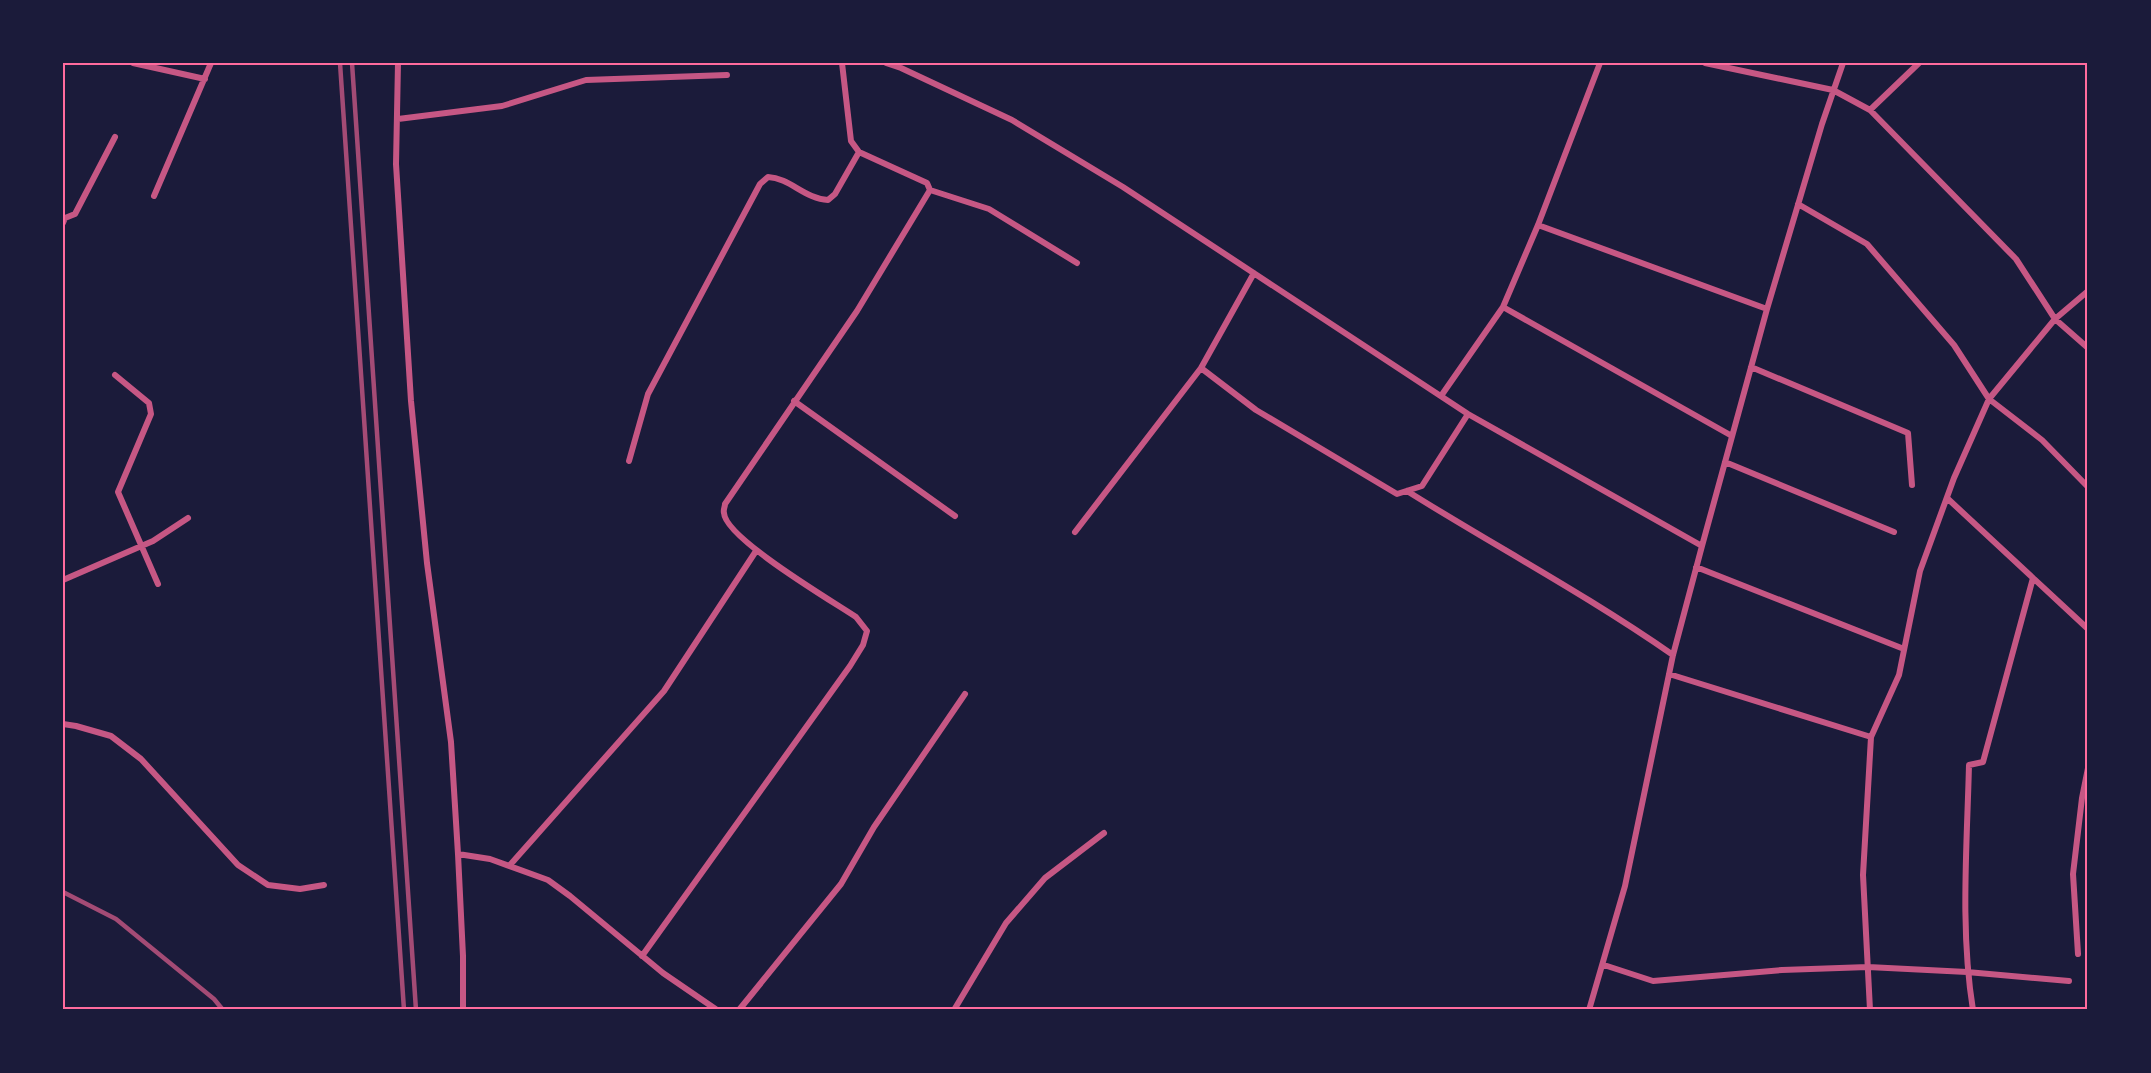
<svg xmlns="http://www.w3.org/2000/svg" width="2151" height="1073" viewBox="0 0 2151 1073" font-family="Poppins,sans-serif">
<rect width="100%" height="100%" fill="#1b1b3a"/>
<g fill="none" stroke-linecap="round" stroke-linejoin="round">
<!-- minor -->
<path stroke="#c65784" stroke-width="6" d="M 133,63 L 205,79
M 398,63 L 396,164 L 411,401 L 427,563 L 451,742 L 458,854 L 463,956 L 463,1010
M 886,63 L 901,68 L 1012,120 L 1123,187 L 1468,414 L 1702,546
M 1705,63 L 1833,90 L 1870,110 L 2016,259 L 2055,319 L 2088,348
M 1870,110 L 1919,63
M 398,119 L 502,106 L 586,80 L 727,75
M 930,190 L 989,209 L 1077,263
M 154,196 L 211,63
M 1798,204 L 1867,244 L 1954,345 L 1989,399 L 2042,440 L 2088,487
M 63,223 L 65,218 L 75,214 L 115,137
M 1538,225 L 1767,309
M 1254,273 L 1201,368 L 1256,410 L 1397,494 L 1422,486 L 1468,414
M 1503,307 L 1732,436
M 1751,367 L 1908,433 L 1912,485
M 115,375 L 149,403 L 151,414 L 118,492 L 158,584
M 1441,396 L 1503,307 L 1538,225 L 1600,63
M 794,401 L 955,516
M 629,461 L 648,394 L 760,184 L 768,177 C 790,178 805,199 828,200 L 835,194 L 859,152
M 1725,462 L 1894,532
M 1407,491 C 1495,546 1587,595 1673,655
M 1947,498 L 2088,629
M 1075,532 L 1201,368
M 1696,567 L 1904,649
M 63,580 L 153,541 L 188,518
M 1669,674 L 1871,737
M 63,724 L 76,726 L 111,736 L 141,759 L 238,865 L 268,885 L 300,889 L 324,885
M 458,854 L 490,859 L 548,880 L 570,896 L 663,973 L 717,1010
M 510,865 L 664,691 L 756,551
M 2078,954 L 2073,874 L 2082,798 L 2088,768
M 642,956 L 850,666 L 863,645 L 867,631 L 856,617 C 832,601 725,538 724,513 C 723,510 725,507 725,504 L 857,311 L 930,190 L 927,183 L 859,152 L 851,141 L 842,63
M 1604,965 L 1653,981 L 1782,970 L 1868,967 L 1967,972 L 2069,981
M 739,1010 L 841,884 L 874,827 L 965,694
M 954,1010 L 1006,923 L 1045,878 L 1104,833
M 1589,1010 L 1625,886 L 1673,655 L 1702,546 L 1767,309 L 1822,124 L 1843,63
M 1870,1010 L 1863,875 L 1871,737 L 1899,675 L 1920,571 L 1954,478 L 1989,399 L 2055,319 L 2088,291
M 1973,1010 C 1960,930 1967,846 1969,765 L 1983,762 L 2033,578"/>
<!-- rail -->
<path stroke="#a44b75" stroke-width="4.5" d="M 340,63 L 404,1010
M 352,63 L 416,1010
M 63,892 L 116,919 L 214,999 L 223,1010"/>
</g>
<!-- border -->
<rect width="2151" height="1073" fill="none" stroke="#1b1b3a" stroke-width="129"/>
<rect x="64" y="64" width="2022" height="944" fill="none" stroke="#ff6b9d" stroke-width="2"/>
</svg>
